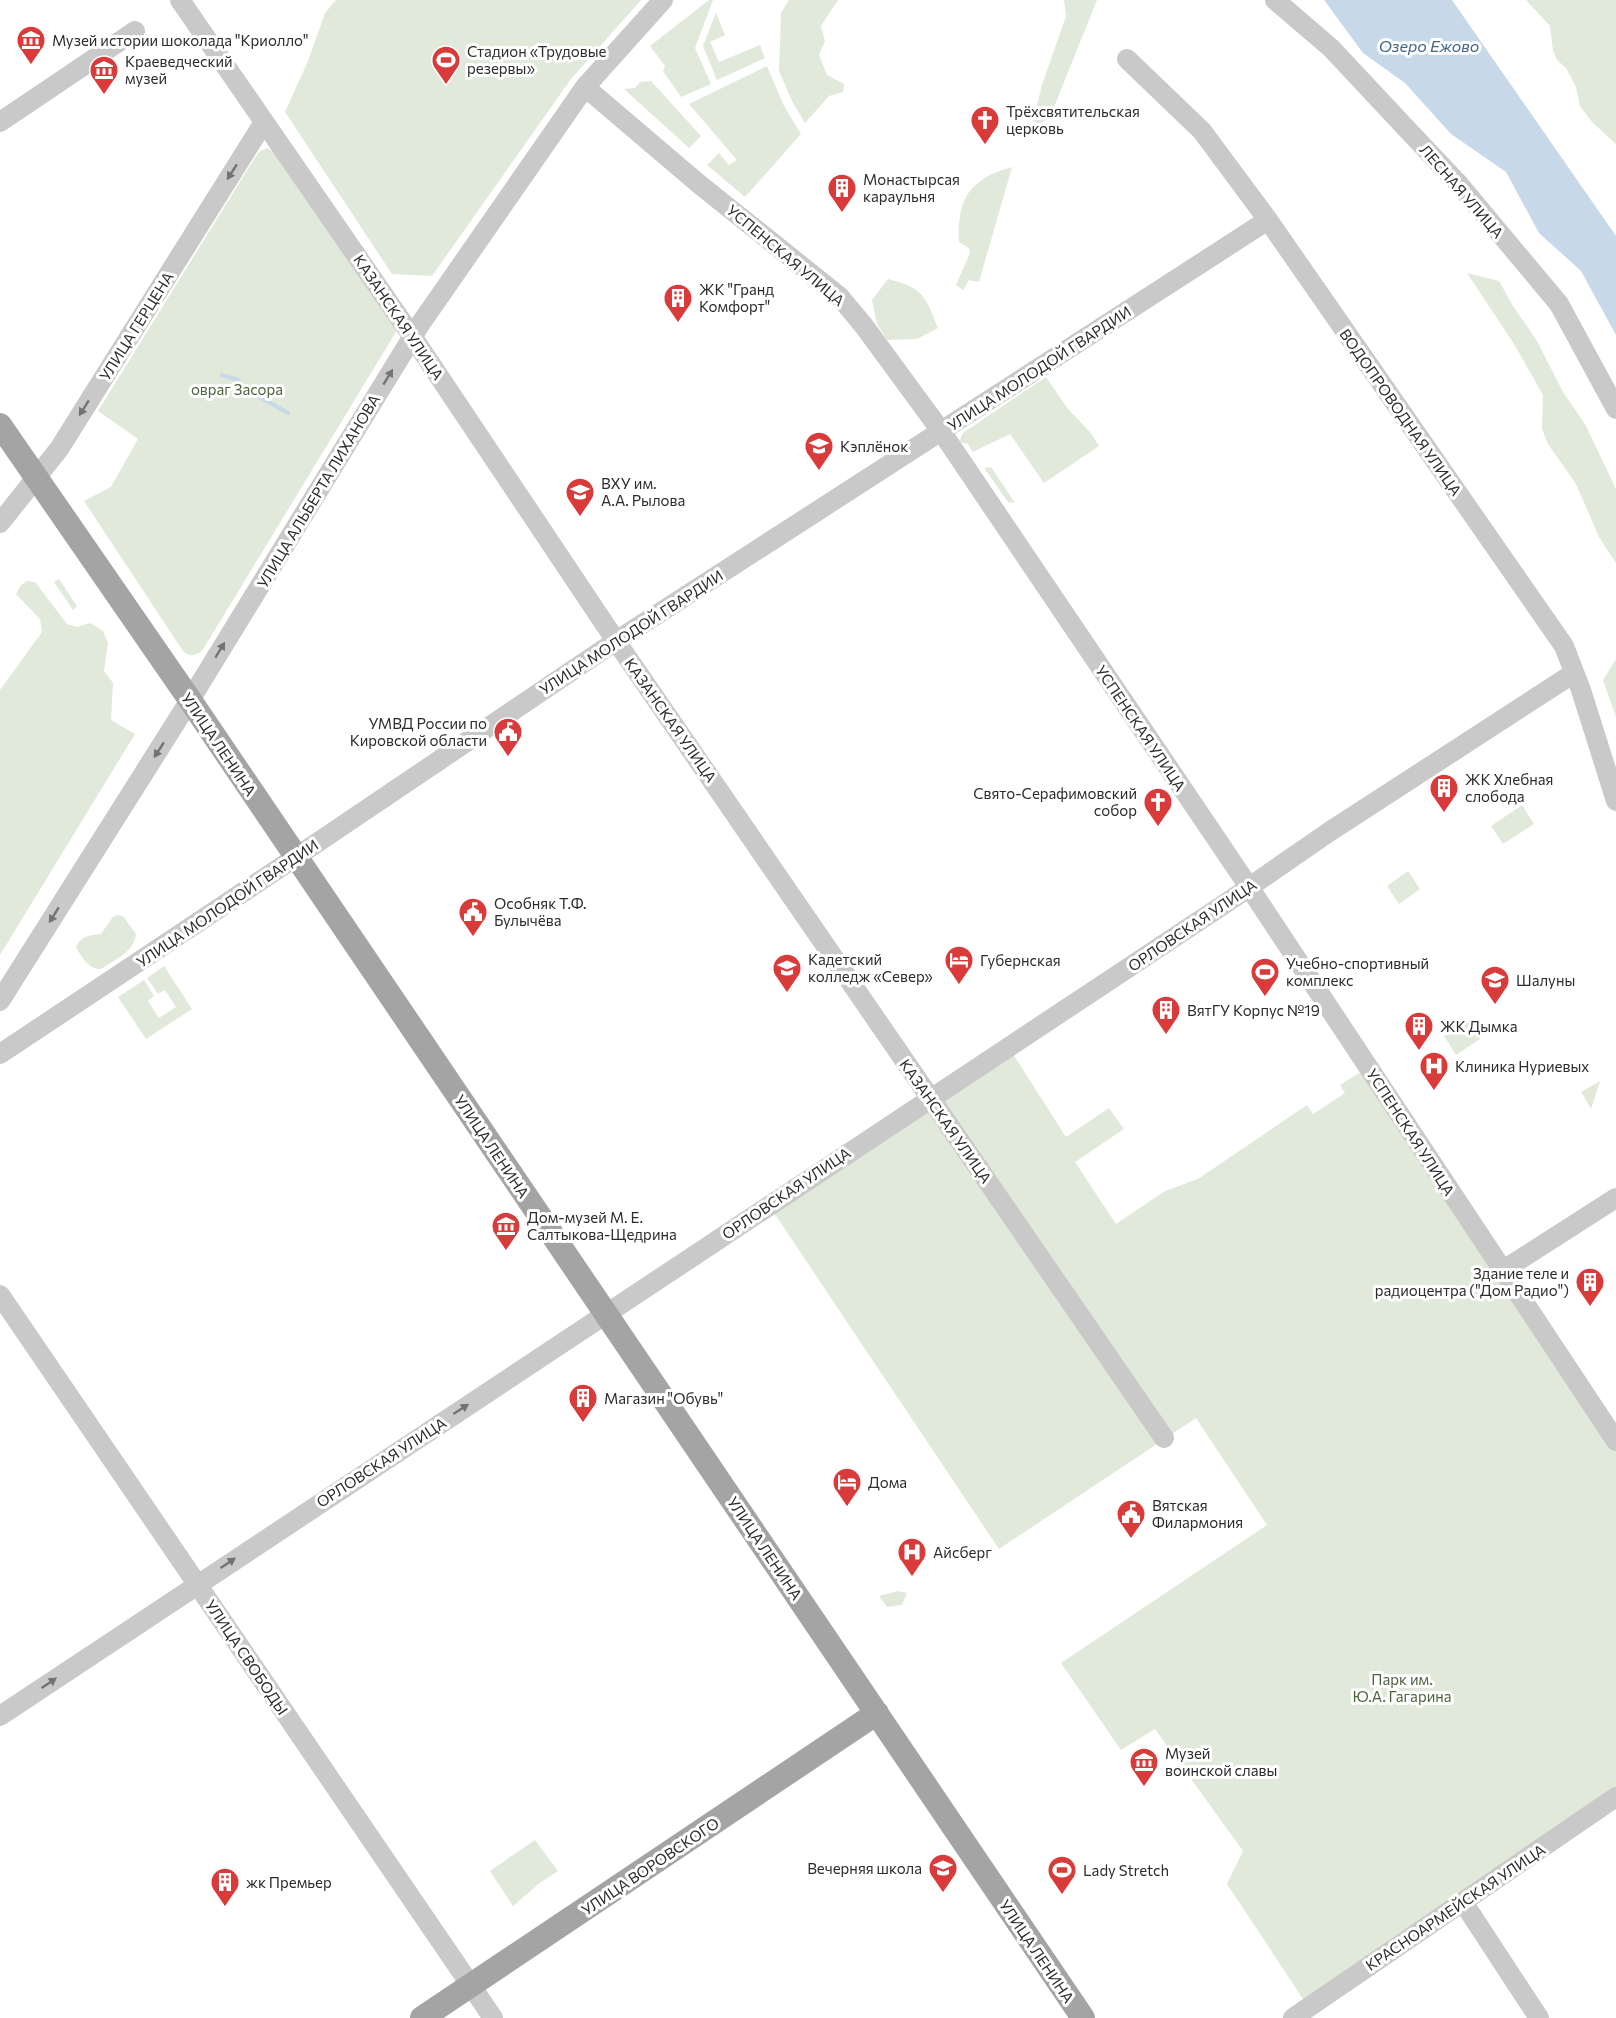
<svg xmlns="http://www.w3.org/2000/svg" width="1616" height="2018" viewBox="0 0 1616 2018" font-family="Commissioner,sans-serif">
<rect width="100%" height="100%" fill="#fff"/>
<!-- green -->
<path fill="#e1e9da" d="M 336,0 L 641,0 L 571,79 L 432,276 L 392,274 L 285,112 L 308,61 L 325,13 Z
M 709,0 L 713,0 L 695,48 L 711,84 L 681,97 L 663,71 L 665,66 L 650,46 Z
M 789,0 L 838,0 L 821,26 L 825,41 L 819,55 L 827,75 L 844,84 L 843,92 L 829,96 L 805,123 L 792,101 L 779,71 L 781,13 Z
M 1064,0 L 1097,0 L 1050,117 L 1040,124 L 1033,121 L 1042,85 L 1066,16 Z
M 1526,0 L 1616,0 L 1616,144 L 1592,122 L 1580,106 L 1576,87 L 1566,68 L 1557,60 L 1553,51 L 1550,26 Z
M 716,13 L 725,35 L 710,42 L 719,62 L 760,45 L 765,58 L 717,80 L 703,46 Z
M 767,66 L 784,106 L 801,134 L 745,197 L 707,165 L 719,153 L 729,165 L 737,160 L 689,104 Z
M 651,81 L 701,136 L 689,148 L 624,89 L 635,88 L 640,82 Z
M 267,148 L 275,153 L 395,327 L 396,332 L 202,651 C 194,656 190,657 183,651 L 84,501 L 111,487 L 138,439 L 98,411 L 254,159 L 259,152 Z
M 1012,167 L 979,282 L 969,280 L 963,290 L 956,285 L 970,253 L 969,248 L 959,242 C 957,199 969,179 1012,167 Z
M 1467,273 L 1499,281 L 1513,306 L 1537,341 L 1563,392 L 1585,424 L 1616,489 L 1616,563 L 1599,537 L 1576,484 L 1548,444 L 1542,429 L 1543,395 L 1514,344 Z
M 888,279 C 923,288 925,295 938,328 L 917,339 L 887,340 L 877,324 L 872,300 Z
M 1046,377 L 1068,409 L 1090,432 L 1099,446 L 1044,483 L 1010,434 L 973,452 L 968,444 L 960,442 L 961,436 L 964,432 Z
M 991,467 L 1015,503 L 1008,502 L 984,468 Z
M 59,579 L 77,606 L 73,610 L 54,582 Z
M 27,581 L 35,582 L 67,624 L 77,627 L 90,623 L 103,631 L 108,643 L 104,671 L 113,683 L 111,720 L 135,734 L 0,955 L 0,690 L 42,632 L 40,619 L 16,594 L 21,585 Z
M 1616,659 L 1616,717 L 1603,680 Z
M 1522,805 L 1534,824 L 1503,844 L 1491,826 Z
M 1408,871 L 1420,889 L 1399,904 L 1387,886 Z
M 117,915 L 123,916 L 136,934 C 134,952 116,959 101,969 C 89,970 81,956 76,947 C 81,936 90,935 101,934 L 112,918 Z
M 164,966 L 192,1009 L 146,1039 L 118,997 L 144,980 L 154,996 L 148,1001 L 159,1018 L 176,1007 L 165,990 L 158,994 L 147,978 Z
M 1467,1020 L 1480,1039 L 1456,1055 L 1444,1036 Z
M 1011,1051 L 1066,1137 L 1109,1108 L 1124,1129 L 1075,1162 L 1116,1224 L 1165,1191 L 1198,1179 L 1307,1105 L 1313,1114 L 1345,1093 L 1340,1085 L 1362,1071 L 1616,1451 L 1616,1796 L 1309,2008 L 1227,1884 L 1243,1851 L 1155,1729 L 1121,1750 L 1061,1663 L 1267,1525 L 1196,1418 L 999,1549 L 772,1210 Z
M 1600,1081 L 1591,1109 L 1581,1092 Z
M 898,1591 L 907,1593 L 902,1605 L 887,1607 L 879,1596 Z
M 535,1840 L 558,1871 L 541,1882 L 513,1906 L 490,1871 Z"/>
<!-- water -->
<path fill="#c7d8e8" d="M 1324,0 L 1452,0 L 1616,236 L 1616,335 L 1581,271 L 1539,233 L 1506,172 L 1451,134 L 1405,83 L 1363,53 Z"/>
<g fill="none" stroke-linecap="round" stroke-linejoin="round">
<!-- stream -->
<path stroke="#c7d8e8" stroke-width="4" d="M 222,375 L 238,380 L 244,388 L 288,413"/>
<!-- minor -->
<path stroke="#c9c9c9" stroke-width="20" d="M 180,0 L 412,336 L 616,641 L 1164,1438
M 1275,0 L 1331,48 L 1404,126 L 1457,182 L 1559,304 L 1616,409
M 1127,59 L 1202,131 L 1268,220 L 1564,646 L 1581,690 L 1616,801
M 585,87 L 699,184 L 839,296 L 864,326 L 941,431 L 1249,887 L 1616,1441
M 0,122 L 135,31
M 0,523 L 59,449 L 264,122
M 0,1001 L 190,700 L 421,323 L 585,87 L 663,0
M 0,1054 L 296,857 L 616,641 L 1268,220
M 1502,1271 L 1616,1198
M 0,1295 L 493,2018
M 0,1716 L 1232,899 L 1329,832 L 1574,673
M 1463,1902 L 1539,2018
M 1293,2018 L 1616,1797"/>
<!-- major -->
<path stroke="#a4a4a4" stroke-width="24" d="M 0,425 L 190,700 L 1083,2018
M 422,2018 L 877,1713"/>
</g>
<!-- one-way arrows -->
<defs><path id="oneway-solid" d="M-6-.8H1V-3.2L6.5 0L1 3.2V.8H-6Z" transform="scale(1.5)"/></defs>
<g fill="#737373">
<use href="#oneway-solid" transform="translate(232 172) rotate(123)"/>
<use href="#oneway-solid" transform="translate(388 377) rotate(-59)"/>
<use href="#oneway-solid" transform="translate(84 408) rotate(122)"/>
<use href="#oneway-solid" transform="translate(220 650) rotate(-59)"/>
<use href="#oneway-solid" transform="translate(159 750) rotate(123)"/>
<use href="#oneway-solid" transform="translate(54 915) rotate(122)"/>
<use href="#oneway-solid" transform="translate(461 1409) rotate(-33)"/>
<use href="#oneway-solid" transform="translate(228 1563) rotate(-34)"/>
<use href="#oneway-solid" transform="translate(49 1683) rotate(-34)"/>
</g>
<!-- icons -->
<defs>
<g id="museum-pin" transform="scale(1.5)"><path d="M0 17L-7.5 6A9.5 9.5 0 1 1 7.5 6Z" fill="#d83b39" stroke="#fff"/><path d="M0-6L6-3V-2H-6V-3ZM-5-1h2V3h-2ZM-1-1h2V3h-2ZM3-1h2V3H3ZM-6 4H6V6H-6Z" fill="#fff"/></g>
<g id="stadium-pin" transform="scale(1.5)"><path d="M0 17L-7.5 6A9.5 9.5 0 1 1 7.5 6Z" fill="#d83b39" stroke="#fff"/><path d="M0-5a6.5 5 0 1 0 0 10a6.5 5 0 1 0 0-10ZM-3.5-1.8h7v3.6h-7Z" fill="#fff"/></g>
<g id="church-pin" transform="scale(1.5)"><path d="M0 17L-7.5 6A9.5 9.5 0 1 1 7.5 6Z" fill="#d83b39" stroke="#fff"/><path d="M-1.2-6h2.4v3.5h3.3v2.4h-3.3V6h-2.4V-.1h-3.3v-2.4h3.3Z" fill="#fff"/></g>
<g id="building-pin" transform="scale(1.5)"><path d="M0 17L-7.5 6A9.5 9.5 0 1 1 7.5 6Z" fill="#d83b39" stroke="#fff"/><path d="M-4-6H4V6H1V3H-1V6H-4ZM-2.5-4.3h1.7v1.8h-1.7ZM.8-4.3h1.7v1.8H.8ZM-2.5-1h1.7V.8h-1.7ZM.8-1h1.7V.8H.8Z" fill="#fff"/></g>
<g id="school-pin" transform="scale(1.5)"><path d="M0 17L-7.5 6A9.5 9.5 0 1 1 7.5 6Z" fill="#d83b39" stroke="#fff"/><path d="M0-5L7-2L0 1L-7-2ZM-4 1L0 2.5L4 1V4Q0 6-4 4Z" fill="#fff"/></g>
<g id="university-pin" transform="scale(1.5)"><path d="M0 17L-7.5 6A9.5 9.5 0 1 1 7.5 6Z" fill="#d83b39" stroke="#fff"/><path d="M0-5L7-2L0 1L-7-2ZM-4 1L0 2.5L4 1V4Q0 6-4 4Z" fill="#fff"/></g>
<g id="civic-pin" transform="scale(1.5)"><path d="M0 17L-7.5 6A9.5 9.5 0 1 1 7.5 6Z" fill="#d83b39" stroke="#fff"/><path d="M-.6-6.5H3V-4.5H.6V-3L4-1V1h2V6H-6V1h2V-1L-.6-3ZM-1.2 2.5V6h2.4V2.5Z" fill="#fff"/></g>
<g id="hotel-pin" transform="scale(1.5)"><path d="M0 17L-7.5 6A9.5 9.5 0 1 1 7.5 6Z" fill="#d83b39" stroke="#fff"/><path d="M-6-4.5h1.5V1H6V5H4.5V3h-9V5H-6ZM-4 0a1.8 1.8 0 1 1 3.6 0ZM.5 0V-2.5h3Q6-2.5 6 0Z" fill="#fff"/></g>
<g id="hospital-pin" transform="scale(1.5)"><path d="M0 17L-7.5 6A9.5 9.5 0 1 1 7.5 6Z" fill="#d83b39" stroke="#fff"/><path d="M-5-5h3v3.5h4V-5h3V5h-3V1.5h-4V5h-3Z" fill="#fff"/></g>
</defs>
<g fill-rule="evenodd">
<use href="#museum-pin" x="31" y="40"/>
<use href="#stadium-pin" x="446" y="60"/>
<use href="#museum-pin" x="104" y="70"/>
<use href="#church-pin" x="985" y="120"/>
<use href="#building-pin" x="842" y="188"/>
<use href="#building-pin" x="678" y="298"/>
<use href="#school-pin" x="819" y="446"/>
<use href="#university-pin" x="580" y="492"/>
<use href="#civic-pin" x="508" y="732"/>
<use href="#building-pin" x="1444" y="788"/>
<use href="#church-pin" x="1158" y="802"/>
<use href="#civic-pin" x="473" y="912"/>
<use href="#hotel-pin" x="959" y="960"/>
<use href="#university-pin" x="787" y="968"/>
<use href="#stadium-pin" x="1265" y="972"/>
<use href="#school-pin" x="1495" y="980"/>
<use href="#building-pin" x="1166" y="1010"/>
<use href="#building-pin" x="1419" y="1026"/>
<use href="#hospital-pin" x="1434" y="1066"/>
<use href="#museum-pin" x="506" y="1226"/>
<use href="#building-pin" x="1590" y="1282"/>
<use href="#building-pin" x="583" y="1398"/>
<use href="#hotel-pin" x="847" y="1482"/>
<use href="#civic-pin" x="1131" y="1514"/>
<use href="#hospital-pin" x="912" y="1552"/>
<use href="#museum-pin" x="1144" y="1762"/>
<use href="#school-pin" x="943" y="1868"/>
<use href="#stadium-pin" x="1062" y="1870"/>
<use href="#building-pin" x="225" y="1882"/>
</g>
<g text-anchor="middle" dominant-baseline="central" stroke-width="6" stroke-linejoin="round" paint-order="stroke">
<!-- poi labels -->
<g font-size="15" fill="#2c2c2c" stroke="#fff" text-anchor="start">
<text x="52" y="40">Музей истории шоколада "Криолло"</text>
<text x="467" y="51">Стадион «Трудовые<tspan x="467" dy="17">резервы»</tspan></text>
<text x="125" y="61">Краеведческий<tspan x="125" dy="17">музей</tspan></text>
<text x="1006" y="111">Трёхсвятительская<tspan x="1006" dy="17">церковь</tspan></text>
<text x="863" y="179">Монастырсая<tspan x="863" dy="17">караульня</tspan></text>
<text x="699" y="289">ЖК "Гранд<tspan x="699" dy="17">Комфорт"</tspan></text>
<text x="840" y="446">Кэплёнок</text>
<text x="601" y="483">ВХУ им.<tspan x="601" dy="17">А.А. Рылова</tspan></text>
<text x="487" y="723" text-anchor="end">УМВД России по<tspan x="487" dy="17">Кировской области</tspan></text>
<text x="1465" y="779">ЖК Хлебная<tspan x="1465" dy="17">слобода</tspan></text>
<text x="1137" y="793" text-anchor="end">Свято-Серафимовский<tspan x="1137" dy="17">собор</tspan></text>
<text x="494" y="903">Особняк Т.Ф.<tspan x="494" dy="17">Булычёва</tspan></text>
<text x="808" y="959">Кадетский<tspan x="808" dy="17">колледж «Север»</tspan></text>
<text x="980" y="960">Губернская</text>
<text x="1286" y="963">Учебно-спортивный<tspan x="1286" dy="17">комплекс</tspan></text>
<text x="1516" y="980">Шалуны</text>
<text x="1187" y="1010">ВятГУ Корпус №19</text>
<text x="1440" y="1026">ЖК Дымка</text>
<text x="1455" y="1066">Клиника Нуриевых</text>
<text x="527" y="1217">Дом-музей М. Е.<tspan x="527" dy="17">Салтыкова-Щедрина</tspan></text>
<text x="1569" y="1273" text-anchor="end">Здание теле и<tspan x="1569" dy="17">радиоцентра ("Дом Радио")</tspan></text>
<text x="604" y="1398">Магазин "Обувь"</text>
<text x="868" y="1482">Дома</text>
<text x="1152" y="1505">Вятская<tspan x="1152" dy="17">Филармония</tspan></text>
<text x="933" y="1552">Айсберг</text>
<text x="1165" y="1753">Музей<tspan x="1165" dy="17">воинской славы</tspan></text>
<text x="922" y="1868" text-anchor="end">Вечерняя школа</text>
<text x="1083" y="1870">Lady Stretch</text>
<text x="246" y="1882">жк Премьер</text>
</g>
<!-- street labels -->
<g font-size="15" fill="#2c2c2c" stroke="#fff">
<text transform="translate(1462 191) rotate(49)">ЛЕСНАЯ УЛИЦА</text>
<text transform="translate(786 255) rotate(40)">УСПЕНСКАЯ УЛИЦА</text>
<text transform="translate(399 317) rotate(56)">КАЗАНСКАЯ УЛИЦА</text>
<text transform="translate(136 326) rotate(-58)">УЛИЦА ГЕРЦЕНА</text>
<text transform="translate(1039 368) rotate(-33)">УЛИЦА МОЛОДОЙ ГВАРДИИ</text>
<text transform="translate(1401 412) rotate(55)">ВОДОПРОВОДНАЯ УЛИЦА</text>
<text transform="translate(318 491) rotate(-59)">УЛИЦА АЛЬБЕРТА ЛИХАНОВА</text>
<text transform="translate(631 632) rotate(-33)">УЛИЦА МОЛОДОЙ ГВАРДИИ</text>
<text transform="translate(671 720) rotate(55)">КАЗАНСКАЯ УЛИЦА</text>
<text transform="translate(1141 728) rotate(56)">УСПЕНСКАЯ УЛИЦА</text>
<text transform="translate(219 744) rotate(56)">УЛИЦА ЛЕНИНА</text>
<text transform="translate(227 903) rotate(-34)">УЛИЦА МОЛОДОЙ ГВАРДИИ</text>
<text transform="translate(1192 925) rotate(-34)">ОРЛОВСКАЯ УЛИЦА</text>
<text transform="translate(946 1121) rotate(55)">КАЗАНСКАЯ УЛИЦА</text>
<text transform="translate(1411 1132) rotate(57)">УСПЕНСКАЯ УЛИЦА</text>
<text transform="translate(492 1146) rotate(56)">УЛИЦА ЛЕНИНА</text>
<text transform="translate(786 1193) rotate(-34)">ОРЛОВСКАЯ УЛИЦА</text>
<text transform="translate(381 1462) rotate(-33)">ОРЛОВСКАЯ УЛИЦА</text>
<text transform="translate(765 1548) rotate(56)">УЛИЦА ЛЕНИНА</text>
<text transform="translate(247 1657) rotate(56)">УЛИЦА СВОБОДЫ</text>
<text transform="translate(650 1866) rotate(-34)">УЛИЦА ВОРОВСКОГО</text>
<text transform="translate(1455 1907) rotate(-34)">КРАСНОАРМЕЙСКАЯ УЛИЦА</text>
<text transform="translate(1037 1951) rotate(56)">УЛИЦА ЛЕНИНА</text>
</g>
<!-- park labels -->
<g font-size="15" fill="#4c643d" stroke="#fff">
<text x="237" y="389">овраг Засора</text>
<text x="1402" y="1679">Парк им.<tspan x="1402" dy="17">Ю.А. Гагарина</tspan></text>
</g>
<!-- water labels -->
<g font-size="16" font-style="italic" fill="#416687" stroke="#fff">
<text x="1429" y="45">Озеро Ежово</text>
</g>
</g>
</svg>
